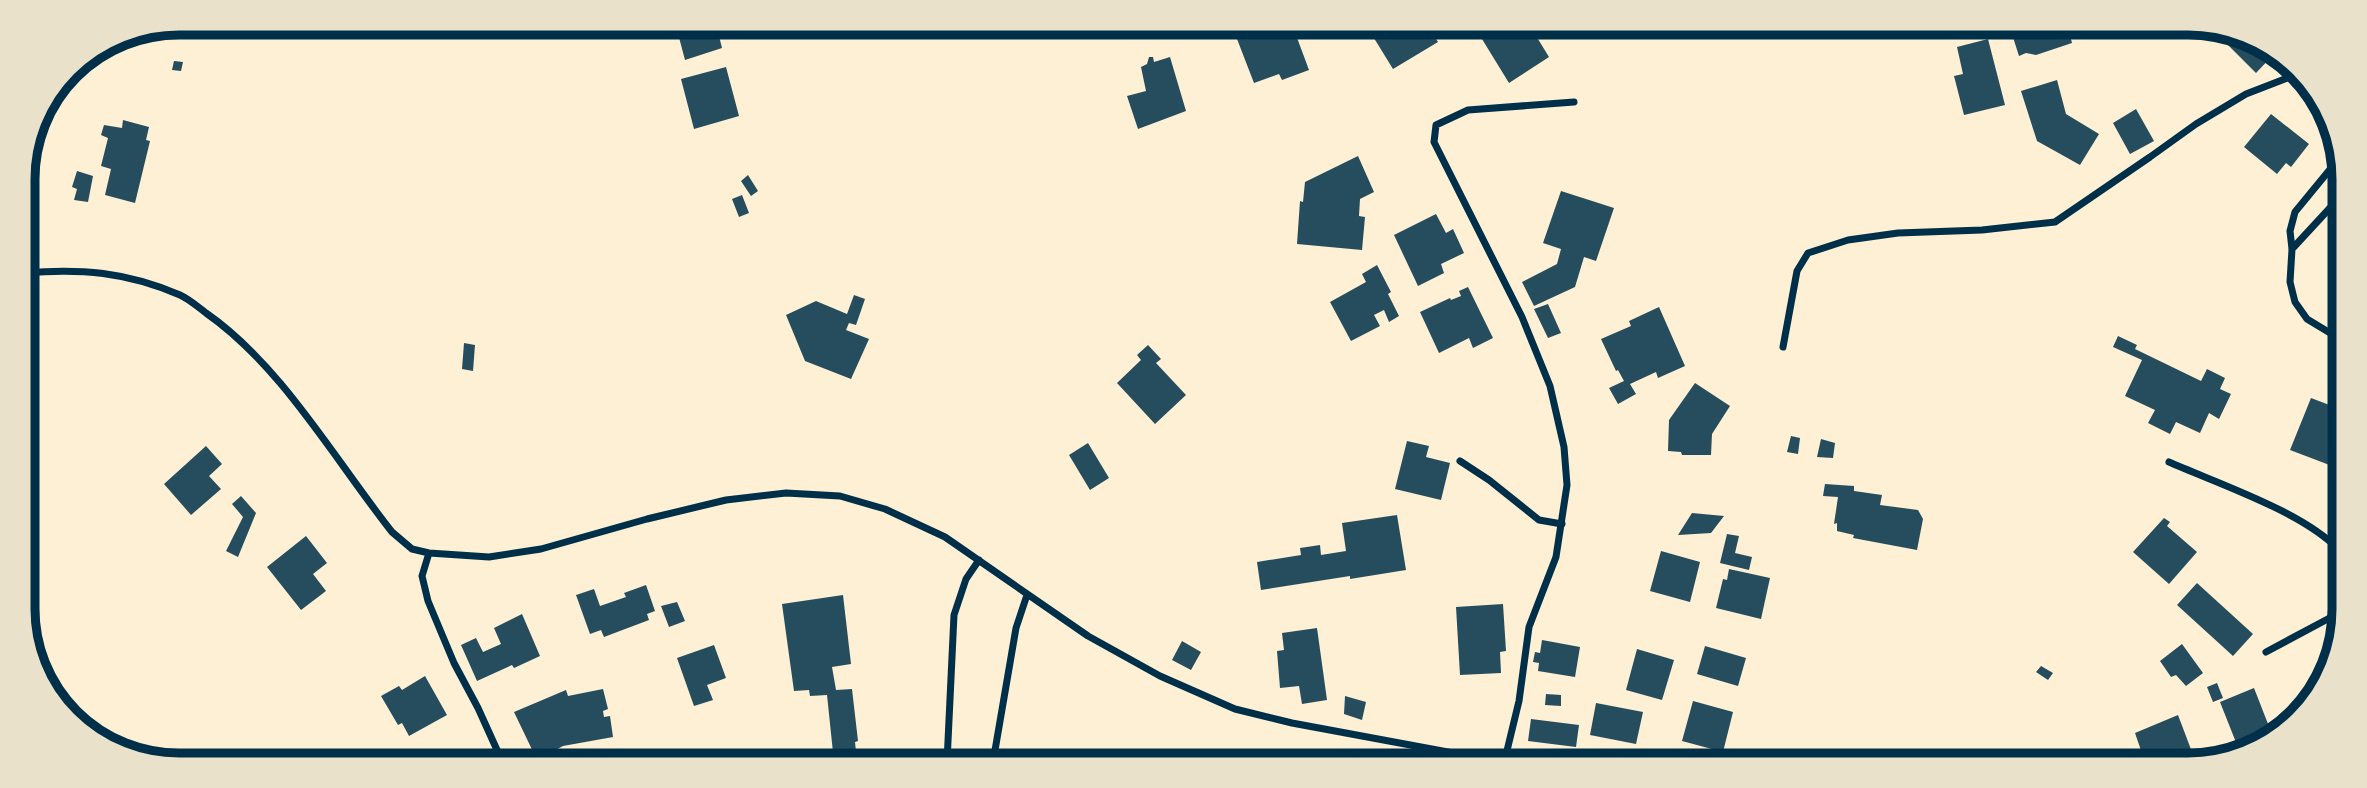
<svg xmlns="http://www.w3.org/2000/svg" width="2367" height="788" viewBox="0 0 2367 788" font-family="'Open Sans',sans-serif">
<rect width="100%" height="100%" fill="#fdf0d5"/>
<!-- building -->
<path fill="#264d5e" d="M 682,24 L 716,24 L 722,48 L 685,60 L 676,26 Z
M 1232,26 L 1280,26 L 1285,38 L 1296,35 L 1309,70 L 1282,80 L 1279,74 L 1254,83 Z
M 1375,26 L 1428,26 L 1438,42 L 1393,69 L 1369,30 Z
M 1474,26 L 1530,26 L 1549,57 L 1509,83 Z
M 2010,28 L 2068,28 L 2072,43 L 2036,55 L 2026,53 L 2019,56 Z
M 2235,32 L 2273,55 L 2256,73 L 2225,42 Z
M 1988,39 L 2005,105 L 1964,115 L 1954,76 L 1963,74 L 1957,47 Z
M 1149,57 L 1153,57 L 1154,62 L 1170,57 L 1186,111 L 1138,129 L 1127,96 L 1146,91 L 1141,67 L 1147,64 Z
M 174,61 L 183,62 L 181,71 L 172,70 Z
M 726,67 L 739,116 L 694,129 L 681,79 Z
M 2057,80 L 2066,114 L 2099,134 L 2080,165 L 2037,141 L 2021,91 Z
M 2136,109 L 2154,141 L 2130,154 L 2113,123 Z
M 2271,114 L 2309,144 L 2291,167 L 2286,163 L 2277,174 L 2244,147 Z
M 123,120 L 149,127 L 146,140 L 150,141 L 135,203 L 105,195 L 111,169 L 101,166 L 108,138 L 101,135 L 104,125 L 122,128 Z
M 1358,156 L 1374,192 L 1360,199 L 1359,216 L 1365,217 L 1362,250 L 1297,244 L 1300,201 L 1303,202 L 1305,182 Z
M 77,171 L 93,176 L 88,202 L 74,200 L 77,189 L 72,187 Z
M 748,175 L 758,191 L 751,196 L 741,181 Z
M 1561,191 L 1614,208 L 1596,261 L 1584,257 L 1575,287 L 1534,306 L 1522,282 L 1557,264 L 1561,249 L 1543,243 Z
M 742,195 L 749,213 L 739,217 L 732,199 Z
M 1436,214 L 1446,233 L 1453,229 L 1464,253 L 1441,264 L 1444,273 L 1418,286 L 1394,235 Z
M 1377,265 L 1391,292 L 1388,294 L 1399,316 L 1389,322 L 1384,310 L 1374,315 L 1380,326 L 1351,341 L 1330,302 L 1366,282 L 1362,274 Z
M 1468,287 L 1493,338 L 1473,348 L 1469,338 L 1439,353 L 1420,312 L 1450,298 L 1451,300 L 1461,296 L 1459,291 Z
M 854,295 L 865,299 L 856,325 L 849,323 L 846,330 L 869,339 L 851,379 L 805,361 L 786,315 L 816,301 L 847,314 Z
M 1548,304 L 1561,333 L 1548,338 L 1534,309 Z
M 1659,307 L 1685,366 L 1658,378 L 1656,372 L 1630,384 L 1636,394 L 1618,404 L 1609,388 L 1624,381 L 1618,370 L 1616,371 L 1601,339 L 1631,326 L 1629,321 Z
M 2118,336 L 2137,345 L 2135,349 L 2201,381 L 2207,369 L 2225,378 L 2220,389 L 2231,394 L 2219,419 L 2209,413 L 2200,433 L 2176,422 L 2170,434 L 2148,423 L 2155,410 L 2125,396 L 2142,360 L 2113,347 Z
M 464,343 L 475,345 L 473,371 L 462,369 Z
M 1148,345 L 1161,359 L 1156,363 L 1186,395 L 1155,424 L 1117,383 L 1141,360 L 1137,355 Z
M 1695,383 L 1730,406 L 1712,434 L 1711,455 L 1682,455 L 1681,452 L 1668,451 L 1669,420 Z
M 2311,398 L 2340,409 L 2340,469 L 2290,450 Z
M 1791,436 L 1800,438 L 1798,454 L 1787,452 Z
M 1821,439 L 1835,443 L 1833,458 L 1817,457 Z
M 1407,441 L 1429,446 L 1426,457 L 1450,463 L 1441,500 L 1395,489 Z
M 1088,443 L 1109,478 L 1090,490 L 1069,455 Z
M 206,446 L 222,464 L 209,476 L 221,489 L 191,515 L 164,484 Z
M 1825,484 L 1854,486 L 1854,491 L 1882,495 L 1880,505 L 1918,510 L 1923,519 L 1917,550 L 1853,538 L 1854,535 L 1837,531 L 1837,523 L 1834,524 L 1838,497 L 1823,496 Z
M 241,496 L 256,513 L 238,557 L 226,551 L 243,517 L 232,504 Z
M 1692,513 L 1724,516 L 1711,533 L 1678,535 Z
M 1397,515 L 1406,570 L 1350,579 L 1350,576 L 1261,590 L 1257,562 L 1301,555 L 1300,548 L 1320,545 L 1321,555 L 1346,551 L 1342,523 Z
M 2164,518 L 2170,522 L 2167,526 L 2197,552 L 2169,584 L 2133,552 Z
M 1727,534 L 1739,536 L 1735,553 L 1752,557 L 1749,570 L 1720,563 Z
M 306,536 L 327,563 L 313,574 L 326,591 L 301,610 L 267,567 Z
M 1661,551 L 1700,562 L 1690,602 L 1650,591 Z
M 1729,569 L 1770,578 L 1761,619 L 1716,608 L 1723,579 L 1727,580 Z
M 2197,583 L 2253,634 L 2233,656 L 2177,605 Z
M 646,585 L 655,611 L 647,614 L 649,620 L 604,637 L 601,630 L 590,634 L 576,595 L 594,589 L 600,606 L 626,597 L 624,593 Z
M 843,595 L 851,664 L 832,667 L 836,690 L 852,689 L 858,741 L 855,742 L 857,762 L 834,762 L 827,695 L 810,696 L 809,690 L 794,691 L 782,604 Z
M 677,602 L 685,621 L 669,627 L 661,606 Z
M 1503,604 L 1506,651 L 1500,652 L 1501,673 L 1460,675 L 1456,607 Z
M 522,614 L 540,656 L 514,668 L 512,665 L 477,681 L 461,645 L 476,638 L 483,652 L 501,644 L 494,628 Z
M 1317,628 L 1327,700 L 1302,704 L 1299,686 L 1280,688 L 1277,651 L 1284,650 L 1282,633 Z
M 1542,640 L 1580,647 L 1575,677 L 1538,671 L 1539,663 L 1533,662 L 1535,652 L 1540,653 Z
M 1182,641 L 1201,652 L 1191,670 L 1172,660 Z
M 2182,644 L 2203,673 L 2186,686 L 2176,675 L 2171,677 L 2160,661 Z
M 714,645 L 726,678 L 707,685 L 713,700 L 694,706 L 677,658 Z
M 1705,646 L 1746,658 L 1738,686 L 1697,674 Z
M 1637,649 L 1674,660 L 1662,700 L 1626,690 Z
M 2041,666 L 2053,673 L 2048,680 L 2036,672 Z
M 425,676 L 447,715 L 409,736 L 402,723 L 398,725 L 381,696 L 399,686 L 402,690 Z
M 2217,683 L 2223,698 L 2213,702 L 2207,687 Z
M 2254,688 L 2270,729 L 2281,724 L 2284,732 L 2239,750 L 2220,702 Z
M 603,689 L 608,709 L 603,711 L 604,717 L 610,716 L 613,737 L 563,746 L 537,760 L 514,712 L 566,690 L 568,696 Z
M 1546,694 L 1561,695 L 1561,706 L 1545,705 Z
M 1345,696 L 1366,702 L 1362,720 L 1344,714 Z
M 1693,701 L 1733,712 L 1723,752 L 1682,741 Z
M 1596,703 L 1643,712 L 1636,744 L 1590,735 Z
M 2178,715 L 2192,752 L 2182,756 L 2186,765 L 2146,765 L 2135,733 Z
M 1531,719 L 1579,725 L 1576,747 L 1528,741 Z"/>
<g fill="none" stroke-linecap="round" stroke-linejoin="round">
<!-- minor -->
<path stroke="#003049" stroke-width="7" d="M 2292,249 L 2341,196
M 24,273 C 80,268 127,272 180,295 C 189,299 198,307 206,313 C 281,365 335,460 392,532 L 412,549 L 429,553 L 489,557 L 541,549 L 647,519 L 726,500 L 786,493 L 840,496 L 885,509 L 945,537 L 1088,636 L 1160,676 L 1235,709 L 1292,723 L 1507,763
M 2340,339 L 2307,319 L 2295,302 L 2290,282 L 2292,249 L 2290,231 L 2295,212 L 2341,156
M 1783,347 L 1797,271 L 1808,253 L 1848,240 L 1898,233 L 1982,230 L 2055,222 L 2150,157 L 2196,124 L 2246,94 L 2300,73
M 1460,461 L 1489,480 L 1539,520 L 1562,524
M 2169,462 C 2219,484 2303,512 2339,550
M 429,553 L 422,576 L 428,601 L 454,663 L 478,708 L 502,761
M 2266,652 L 2339,613
M 947,762 L 954,615 L 966,579 L 979,560
M 993,762 L 1016,628 L 1027,595
M 1504,763 L 1519,701 L 1529,627 L 1556,557 L 1567,485 L 1564,447 L 1550,386 L 1522,317 L 1434,142 L 1436,125 L 1468,110 L 1574,102"/>
</g>
<!-- crop -->
<path d="M0 0H2367V788H0ZM179 35H2188A144 144 0 0 1 2332 179V609A144 144 0 0 1 2188 753H179A144 144 0 0 1 35 609V179A144 144 0 0 1 179 35Z" fill="#e9e1ca" fill-rule="evenodd"/>
<path fill="none" stroke="#003049" stroke-width="9" d="M179 35H2188A144 144 0 0 1 2332 179V609A144 144 0 0 1 2188 753H179A144 144 0 0 1 35 609V179A144 144 0 0 1 179 35Z"/>
</svg>
